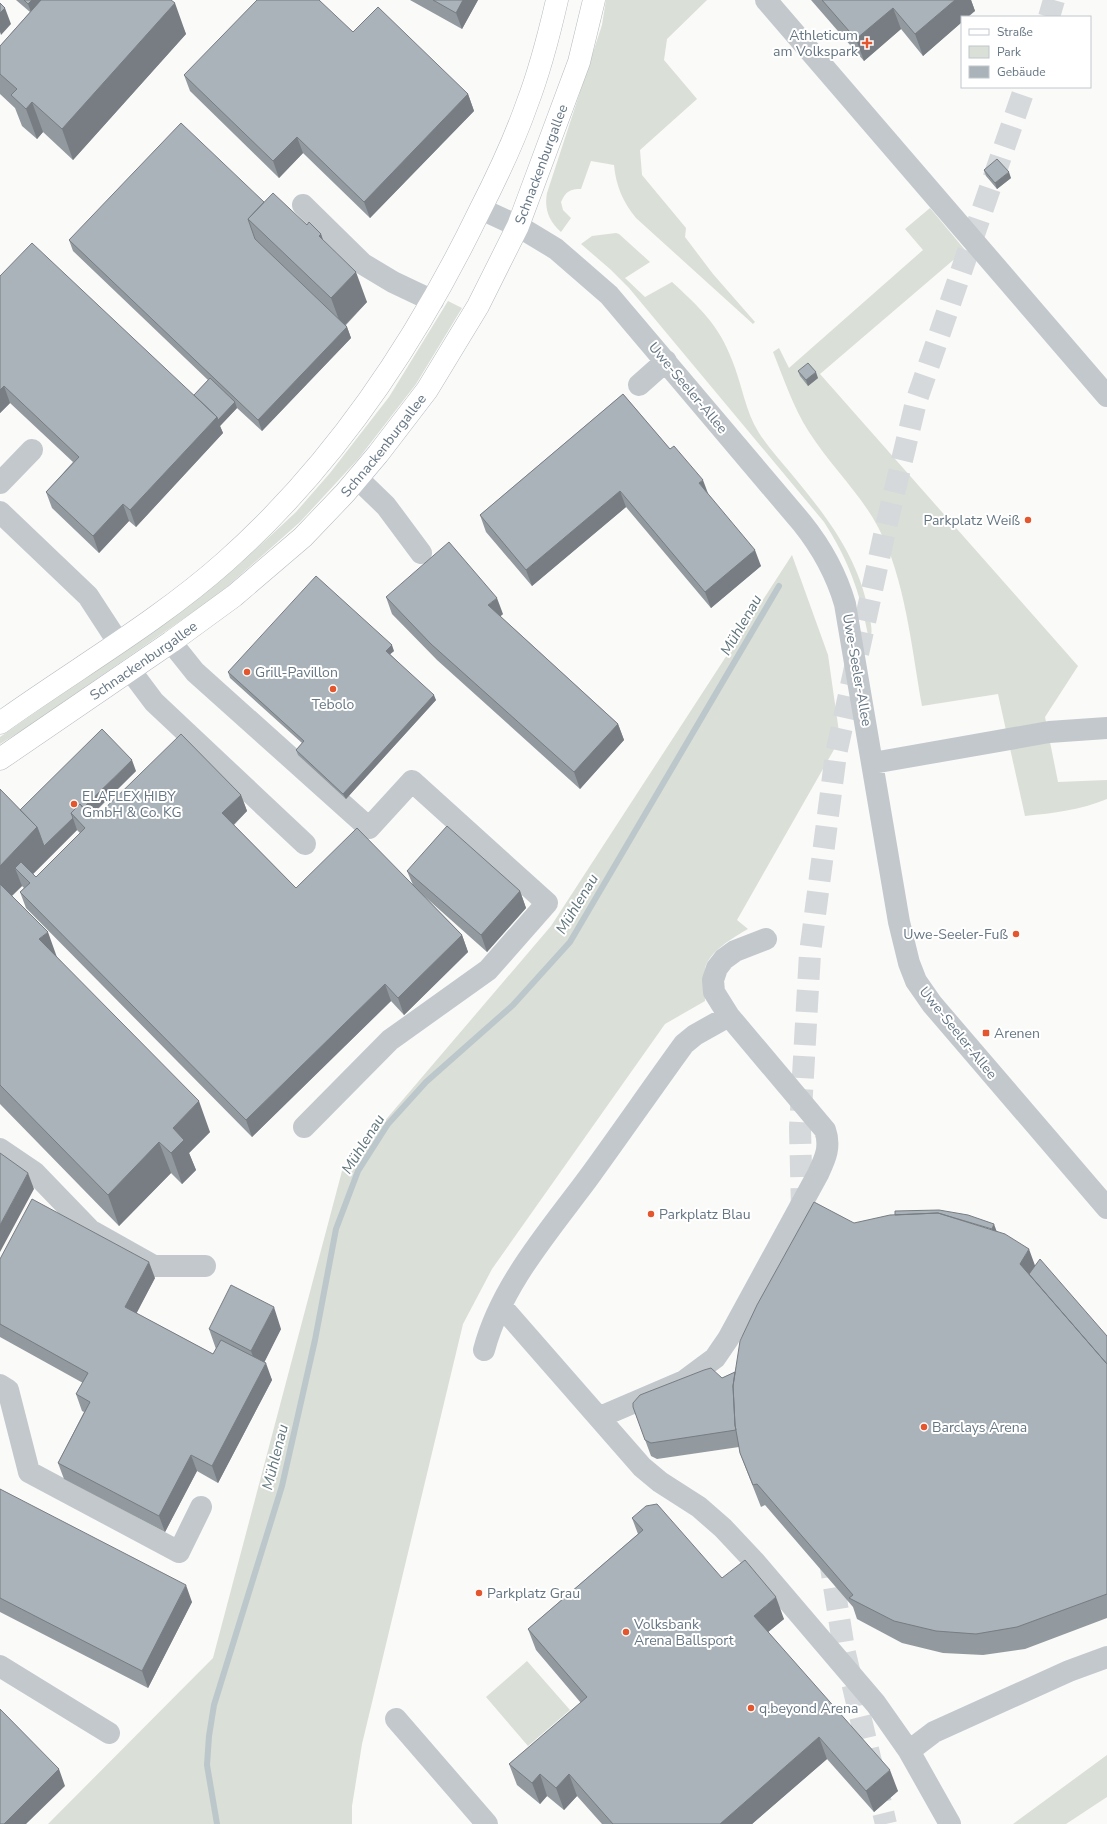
<svg xmlns="http://www.w3.org/2000/svg" width="1107" height="1824" viewBox="0 0 1107 1824" font-family="'Nunito Sans',sans-serif">
<rect width="100%" height="100%" fill="#fafaf8"/>
<!-- green -->
<path fill="#dadfd7" d="M 606,0 L 707,0 L 667,39 L 664,60 L 697,99 L 640,150 L 642,175 L 686,228 L 685,237 L 713,274 L 755,322 L 753,324 L 636,218 C 623,202 616,186 614,165 L 591,161 L 581,189 C 570,189 566,191 561,202 L 563,210 L 571,218 L 561,232 C 549,221 544,209 547,193 L 602,25 Z
M 930,208 L 965,250 L 820,374 L 1078,666 L 1045,717 L 1058,782 L 1107,780 L 1107,799 C 1080,810 1054,813 1025,816 L 998,694 L 922,706 C 912,650 905,577 878,527 C 860,493 830,465 809,432 C 793,407 784,379 773,352 L 779,348 L 789,368 L 923,250 L 905,229 Z
M 616,233 L 619,234 L 650,262 L 625,278 L 645,297 L 672,282 C 699,307 719,325 732,360 C 742,384 745,411 759,433 C 768,447 779,459 789,471 C 824,513 857,554 868,609 C 869,617 873,628 871,635 L 868,635 C 860,592 848,559 824,522 L 629,288 L 610,269 L 581,244 L 592,236 Z
M 448,301 L 462,308 L 416,384 L 359,458 L 300,522 L 219,594 L 29,726 L 0,744 L 0,737 L 198,599 L 241,563 L 296,512 L 330,473 L 389,397 Z
M 792,555 L 828,655 L 840,739 L 737,920 L 748,929 C 734,937 708,952 705,969 C 703,980 705,991 705,1001 L 665,1024 L 492,1269 L 463,1324 L 362,1744 L 352,1806 L 352,1824 L 48,1824 L 213,1658 L 342,1171 L 551,926 Z
M 527,1661 L 570,1710 L 528,1746 L 486,1697 Z
M 1107,1755 L 1107,1797 L 1066,1824 L 1013,1824 Z"/>
<g fill="none" stroke-linecap="round" stroke-linejoin="round">
<!-- stream -->
<path stroke="#bbc7cb" stroke-width="6" d="M 217,1824 L 207,1765 L 209,1736 L 214,1705 L 282,1486 L 315,1340 L 336,1229 L 358,1171 L 388,1124 L 426,1082 L 513,1005 L 570,942 L 779,586"/>
<!-- minor-tunnel -->
<path stroke="#d5d9db" stroke-width="22" stroke-dasharray="22 11" stroke-linecap="butt" d="M 1049,17 L 1054,0
M 802,1210 L 800,1128 L 810,953 L 836,754 L 885,531 L 916,402 L 1025,87
M 829,1555 L 844,1649 L 886,1824"/>
<!-- major casing -->
<g stroke="#b5babe" stroke-width="23">
<g id="major">
<path d="M 0,723 C 74,670 159,621 226,561 C 335,464 416,342 479,212 C 497,177 514,141 527,104 C 540,70 549,35 557,0"/>
<path id="s1" d="M 0,759 L 171,642 L 234,596 L 303,537 L 345,493 L 378,454 L 427,390 L 478,306 L 518,226 L 579,62 L 594,0"/>
</g>
</g>
<!-- minor -->
<path stroke="#c3c8cc" stroke-width="22" d="M 766,0 L 1107,396
M 303,205 L 363,264 L 393,282 L 433,301
M 481,209 L 518,226 L 556,249 L 609,295 L 802,523 C 822,548 836,573 845,604 L 899,922 L 909,963 L 916,981 L 932,1004 L 1107,1208
M 639,385 L 666,361
M 357,478 L 386,506 L 421,553
M 0,483 L 32,450
M 0,512 L 88,596 L 118,642
M 171,642 L 195,672 L 369,828 L 412,781 L 547,903 L 488,970 L 390,1040 L 304,1127
M 130,670 L 154,702 L 305,844
M 873,763 L 1049,732 L 1107,728
M 0,1149 L 34,1172 L 90,1230 L 154,1266 L 205,1266
M 502,1307 L 642,1467 L 660,1482 L 699,1507 L 723,1528 L 754,1561 L 876,1704 L 909,1751 L 950,1824
M 484,1350 C 501,1285 550,1230 589,1177 C 621,1133 652,1088 684,1044 L 695,1035 L 729,1016
M 0,1385 L 8,1390 L 29,1472 L 179,1552 L 201,1507
M 600,1417 L 684,1381 L 715,1358 L 728,1339 L 818,1174 C 825,1159 831,1147 825,1130 L 729,1016 L 714,992 L 713,980 L 717,968 L 724,959 L 735,951 L 766,939
M 0,1666 L 109,1733
M 396,1719 L 487,1824
M 909,1751 L 934,1732 L 1069,1671 L 1107,1657"/>
<!-- major -->
<use href="#major" stroke="#fff" stroke-width="22"/>
</g>
<!-- wall -->
<path fill="#929a9f" fill-rule="evenodd" d="M 16,0 L 171,0 L 186,34 L 73,160 L 43,132 L 37,139 L 22,126 L 15,108 L 0,94 L 0,46 L 30,12 Z
M 410,0 L 478,0 L 462,29 Z
M 811,0 L 971,0 L 975,11 L 962,17 L 962,22 L 923,56 L 901,29 L 864,61 Z
M 353,32 L 468,94 L 474,111 L 370,218 L 303,153 L 279,178 L 190,91 L 184,75 Z
M 984,170 L 1011,178 L 997,189 L 986,176 Z
M 264,202 L 307,225 L 321,234 L 323,241 L 367,302 L 346,325 L 347,327 L 351,338 L 262,431 L 237,408 L 220,426 L 223,433 L 136,527 L 129,521 L 99,553 L 52,508 L 46,492 L 73,462 L 10,403 L 0,413 L 0,276 L 194,395 L 208,380 L 73,251 L 69,240 Z
M 798,371 L 818,378 L 808,386 L 800,376 Z
M 623,394 L 708,494 L 761,566 L 711,608 L 626,507 L 532,586 L 486,532 L 480,515 Z
M 386,597 L 503,614 L 500,616 L 618,724 L 624,740 L 580,789 L 437,660 L 392,614 Z
M 394,651 L 390,654 L 436,700 L 346,799 L 298,755 L 296,750 L 302,743 L 230,678 L 228,672 Z
M 136,771 L 91,816 L 94,819 L 241,795 L 247,811 L 234,825 L 296,888 L 413,885 L 407,871 L 520,891 L 526,908 L 487,952 L 423,895 L 462,935 L 468,952 L 404,1015 L 391,1001 L 252,1137 L 26,908 L 20,892 L 24,888 L 22,886 L 12,896 L 57,957 L 210,1132 L 189,1153 L 196,1170 L 182,1184 L 171,1173 L 119,1226 L 0,1104 L 0,789 L 20,810 ZM 77,830 L 80,833 L 36,877 L 33,874 Z
M 854,1223 L 997,1231 L 1035,1266 L 1107,1336 L 1107,1618 L 1025,1649 L 983,1655 L 943,1653 L 902,1643 L 857,1619 L 853,1607 L 765,1505 L 761,1507 L 748,1474 L 740,1453 L 739,1447 L 657,1459 L 651,1456 L 633,1407 L 722,1378 L 735,1372 Z
M 0,1259 L 155,1278 L 136,1313 L 213,1354 L 216,1349 L 209,1329 L 281,1329 L 264,1362 L 272,1380 L 218,1483 L 197,1471 L 165,1532 L 64,1479 L 58,1463 L 84,1412 L 82,1411 L 76,1394 L 83,1383 L 0,1337 Z
M 0,1489 L 192,1602 L 148,1688 L 0,1612 Z
M 632,1518 L 784,1619 L 768,1632 L 898,1791 L 874,1812 L 827,1759 L 752,1824 L 602,1824 L 577,1796 L 564,1810 L 547,1796 L 540,1804 L 517,1785 L 509,1764 L 581,1703 L 536,1650 L 528,1629 L 638,1534 Z"/>
<!-- shaded-wall -->
<path fill="#777d82" d="M 32,0 L 45,0 L 32,15 L 28,4 Z
M 463,0 L 478,0 L 462,29 L 456,13 Z
M 955,0 L 971,0 L 975,11 L 968,17 L 962,17 L 962,22 L 923,56 L 915,34 Z
M 175,3 L 186,34 L 73,160 L 62,129 Z
M 5,8 L 11,24 L 1,35 L 0,32 L 0,13 Z
M 893,8 L 901,29 L 864,61 L 856,39 Z
M 468,94 L 474,111 L 370,218 L 364,202 Z
M 32,102 L 43,132 L 37,139 L 26,109 Z
M 297,137 L 303,153 L 279,178 L 273,161 Z
M 1009,172 L 1011,178 L 997,189 L 995,183 Z
M 321,234 L 332,265 L 319,236 Z
M 356,272 L 367,302 L 342,328 L 331,298 Z
M 347,327 L 351,338 L 262,431 L 258,420 Z
M 816,372 L 818,378 L 808,386 L 806,380 Z
M 4,386 L 10,403 L 0,413 L 0,390 Z
M 235,402 L 237,408 L 220,426 L 223,433 L 136,527 L 130,510 L 217,417 Z
M 703,480 L 709,496 L 699,483 Z
M 620,491 L 626,507 L 532,586 L 526,570 Z
M 123,504 L 129,521 L 99,553 L 93,536 Z
M 755,550 L 761,566 L 711,608 L 705,592 Z
M 497,598 L 503,614 L 494,622 L 488,605 Z
M 392,645 L 394,651 L 388,656 L 386,651 Z
M 434,695 L 436,700 L 346,799 L 343,794 Z
M 618,724 L 624,740 L 580,789 L 574,772 Z
M 132,760 L 136,771 L 82,824 L 74,817 Z
M 241,795 L 247,811 L 228,830 L 222,813 Z
M 73,818 L 77,830 L 27,880 L 15,868 L 22,886 L 2,905 L 0,899 L 0,866 L 37,827 Z
M 520,891 L 526,908 L 487,952 L 481,935 Z
M 48,932 L 59,963 L 39,939 Z
M 462,935 L 468,952 L 404,1015 L 398,998 Z
M 385,984 L 391,1001 L 252,1137 L 246,1120 Z
M 199,1101 L 210,1132 L 189,1153 L 196,1170 L 182,1184 L 171,1153 L 173,1128 Z
M 159,1142 L 171,1173 L 119,1226 L 108,1195 Z
M 28,1173 L 34,1189 L 0,1252 L 0,1225 Z
M 994,1224 L 998,1235 L 988,1238 Z
M 1029,1249 L 1037,1271 L 1029,1283 L 1020,1264 Z
M 149,1262 L 155,1278 L 131,1324 L 125,1307 Z
M 274,1307 L 281,1329 L 259,1373 L 251,1351 Z
M 266,1363 L 272,1380 L 218,1483 L 212,1466 Z
M 191,1455 L 197,1471 L 165,1532 L 159,1516 Z
M 186,1585 L 192,1602 L 148,1688 L 142,1671 Z
M 776,1597 L 784,1619 L 762,1637 L 754,1616 Z
M 819,1737 L 827,1759 L 752,1824 L 720,1824 Z
M 59,1769 L 65,1786 L 26,1824 L 4,1824 Z
M 890,1770 L 898,1791 L 874,1812 L 866,1791 Z
M 540,1774 L 547,1796 L 540,1804 L 532,1783 Z
M 569,1774 L 577,1796 L 564,1810 L 556,1788 Z"/>
<!-- building -->
<path fill="#aab3b9" stroke="#777d82" d="M 24,0 L 32,0 L 28,4 Z
M 41,0 L 171,0 L 175,3 L 62,129 L 32,102 L 26,109 L 11,95 L 17,89 L 0,74 L 0,46 Z
M 257,0 L 319,0 L 353,32 L 378,7 L 468,94 L 364,202 L 297,137 L 273,161 L 184,75 Z
M 433,0 L 463,0 L 456,13 Z
M 822,0 L 955,0 L 915,34 L 893,8 L 856,39 Z
M 0,3 L 5,8 L 0,13 Z
M 181,123 L 264,202 L 248,219 L 255,239 L 347,327 L 258,420 L 69,240 Z
M 997,159 L 1009,172 L 995,183 L 984,170 Z
M 273,193 L 307,225 L 309,222 L 321,234 L 319,236 L 356,272 L 331,298 L 248,219 Z
M 32,243 L 217,417 L 130,510 L 123,504 L 93,536 L 46,492 L 79,457 L 4,386 L 0,390 L 0,276 Z
M 808,363 L 816,372 L 806,380 L 798,371 Z
M 210,378 L 235,402 L 218,420 L 217,417 L 194,395 Z
M 623,394 L 670,449 L 674,446 L 703,480 L 699,483 L 755,550 L 705,592 L 620,491 L 526,570 L 480,515 Z
M 449,542 L 497,598 L 488,605 L 618,724 L 574,772 L 431,644 L 386,597 Z
M 316,576 L 392,645 L 386,651 L 434,695 L 343,794 L 296,750 L 304,741 L 228,672 Z
M 102,729 L 132,760 L 83,808 L 80,804 L 71,813 L 73,818 L 44,846 L 37,827 L 20,810 Z
M 181,734 L 241,795 L 222,813 L 296,888 L 357,828 L 462,935 L 398,998 L 385,984 L 246,1120 L 20,892 L 30,883 L 15,868 L 21,862 L 36,877 L 85,828 L 71,813 L 80,804 L 94,819 Z
M 0,789 L 37,827 L 0,866 Z
M 447,826 L 520,891 L 481,935 L 407,871 Z
M 0,884 L 48,932 L 39,939 L 199,1101 L 173,1128 L 184,1140 L 171,1153 L 159,1142 L 108,1195 L 0,1085 Z
M 0,1153 L 28,1173 L 0,1225 Z
M 32,1199 L 149,1262 L 125,1307 L 213,1354 L 221,1340 L 266,1363 L 212,1466 L 191,1455 L 159,1516 L 58,1463 L 90,1402 L 76,1394 L 88,1373 L 0,1324 L 0,1259 Z
M 814,1202 L 854,1223 L 890,1215 L 938,1213 L 1005,1234 L 1029,1249 L 1020,1264 L 1107,1364 L 1107,1594 L 1017,1627 L 976,1634 L 936,1631 L 894,1621 L 849,1598 L 853,1595 L 757,1484 L 753,1485 L 740,1453 L 735,1425 L 733,1386 L 740,1341 L 757,1305 Z
M 939,1210 L 968,1215 L 994,1224 L 992,1229 L 938,1213 L 895,1215 L 895,1211 Z
M 1040,1259 L 1107,1336 L 1107,1364 L 1029,1274 Z
M 231,1285 L 274,1307 L 251,1351 L 209,1329 Z
M 711,1368 L 722,1378 L 735,1372 L 733,1386 L 735,1425 L 736,1430 L 651,1443 L 645,1440 L 633,1407 L 633,1403 L 640,1395 L 704,1370 Z
M 0,1489 L 186,1585 L 142,1671 L 0,1598 Z
M 657,1504 L 722,1578 L 745,1560 L 776,1597 L 754,1616 L 890,1770 L 866,1791 L 819,1737 L 720,1824 L 613,1824 L 569,1774 L 556,1788 L 540,1774 L 532,1783 L 509,1764 L 587,1697 L 528,1629 L 643,1530 L 632,1518 L 646,1506 Z
M 0,1709 L 59,1769 L 4,1824 L 0,1824 Z"/>
<!-- markers -->
<g fill="#e4572e" stroke="#fff" stroke-width="1.5">
<path d="M865 37h4v4h4v4h-4v4h-4v-4h-4v-4h4z"/>
<circle cx="1028" cy="520" r="4"/>
<circle cx="247" cy="672" r="4"/>
<circle cx="333" cy="689" r="4"/>
<circle cx="74" cy="804" r="4"/>
<circle cx="1016" cy="934" r="4"/>
<rect x="982" y="1029" width="8" height="8" rx="2"/>
<circle cx="651" cy="1214" r="4"/>
<circle cx="924" cy="1427" r="4"/>
<circle cx="479" cy="1593" r="4"/>
<circle cx="626" cy="1632" r="4"/>
<circle cx="751" cy="1708" r="4"/>
</g>
<g text-anchor="middle" dominant-baseline="central" stroke-width="4" stroke-linejoin="round" paint-order="stroke">
<!-- poi labels -->
<g font-size="14" fill="#657683" stroke="#fff" text-anchor="start">
<text x="858" y="35" text-anchor="end">Athleticum<tspan x="858" dy="16">am Volkspark</tspan></text>
<text x="1020" y="520" text-anchor="end">Parkplatz Weiß</text>
<text x="255" y="672">Grill-Pavillon</text>
<text x="333" y="704" text-anchor="middle">Tebolo</text>
<text x="82" y="796">ELAFLEX HIBY<tspan x="82" dy="16">GmbH &amp; Co. KG</tspan></text>
<text x="1008" y="934" text-anchor="end">Uwe-Seeler-Fuß</text>
<text x="994" y="1033">Arenen</text>
<text x="659" y="1214">Parkplatz Blau</text>
<text x="932" y="1427">Barclays Arena</text>
<text x="487" y="1593">Parkplatz Grau</text>
<text x="634" y="1624">Volksbank<tspan x="634" dy="16">Arena Ballsport</tspan></text>
<text x="759" y="1708">q.beyond Arena</text>
</g>
<!-- street labels -->
<g font-size="14" fill="#657683" stroke="#fff">
<text stroke="none"><textPath href="#s1" startOffset="822">Schnackenburgallee</textPath></text>
<text transform="translate(688 388) rotate(50)">Uwe-Seeler-Allee</text>
<text stroke="none"><textPath href="#s1" startOffset="498">Schnackenburgallee</textPath></text>
<text stroke="none"><textPath href="#s1" startOffset="174">Schnackenburgallee</textPath></text>
<text transform="translate(857 670) rotate(80)">Uwe-Seeler-Allee</text>
<text transform="translate(958 1033) rotate(51)">Uwe-Seeler-Allee</text>
</g>
<!-- water labels -->
<g font-size="15" font-style="italic" fill="#60757c" stroke="#fff">
<text transform="translate(741 625) rotate(-60)">Mühlenau</text>
<text transform="translate(577 904) rotate(-59)">Mühlenau</text>
<text transform="translate(363 1144) rotate(-58)">Mühlenau</text>
<text transform="translate(275 1457) rotate(-76)">Mühlenau</text>
</g>
</g>
<!-- legend -->
<rect x="961" y="16" width="130" height="72" fill="#ffffff" stroke="#c1c8cd"/>
<rect x="969" y="29" width="20" height="6" fill="#ffffff" stroke="#c1c8cd"/>
<text x="997" y="36" font-size="12" fill="#657683">Straße</text>
<rect x="969" y="46" width="20" height="12" fill="#dadfd7" stroke="#c1c8cd"/>
<text x="997" y="56" font-size="12" fill="#657683">Park</text>
<rect x="969" y="66" width="20" height="12" fill="#aab3b9" stroke="#c1c8cd"/>
<text x="997" y="76" font-size="12" fill="#657683">Gebäude</text>
</svg>
